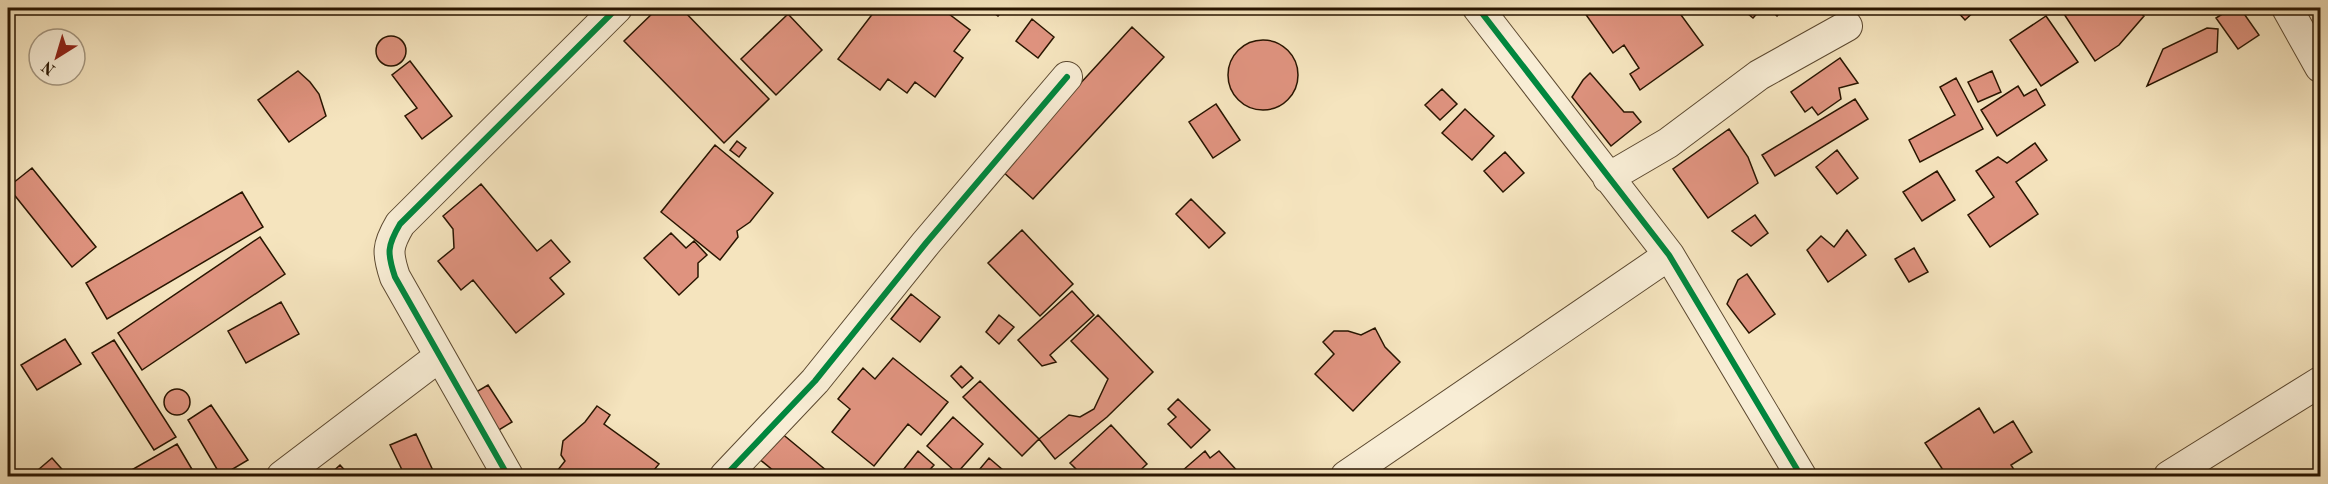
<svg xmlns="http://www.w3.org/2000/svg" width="2328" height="484" viewBox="0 0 2328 484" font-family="'Old Standard TT',serif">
<rect width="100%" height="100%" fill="#f5e4be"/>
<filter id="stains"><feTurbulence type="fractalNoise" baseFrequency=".00333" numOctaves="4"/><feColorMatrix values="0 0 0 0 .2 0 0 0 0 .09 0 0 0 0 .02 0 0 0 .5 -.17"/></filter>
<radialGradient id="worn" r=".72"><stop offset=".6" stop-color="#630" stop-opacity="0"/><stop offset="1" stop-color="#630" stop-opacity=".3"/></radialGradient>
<!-- building -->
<path fill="#df937f" stroke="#291500" stroke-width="1.5" d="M 658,8 L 681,8 L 769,99 L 724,143 L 624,41 Z
M 877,8 L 941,8 L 970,30 L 954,51 L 963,58 L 935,97 L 915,82 L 907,93 L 888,79 L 880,90 L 838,59 Z
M 987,8 L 1005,8 L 998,16 Z
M 1584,8 L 1676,8 L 1703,45 L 1640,90 L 1630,74 L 1639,68 L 1624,45 L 1613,53 L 1582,9 Z
M 1741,8 L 1762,8 L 1753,18 Z
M 1768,8 L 1784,8 L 1777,16 Z
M 1954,8 L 1978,8 L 1965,20 Z
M 2060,8 L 2136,8 L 2135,9 L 2144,16 L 2119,45 L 2095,61 Z
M 2232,8 L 2240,8 L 2259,35 L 2238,49 L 2216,18 Z
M 788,14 L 822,50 L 776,95 L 741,59 Z
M 2046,16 L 2078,62 L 2041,86 L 2010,40 Z
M 1032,19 L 1054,37 L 1038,58 L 1016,41 Z
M 1132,27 L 1164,57 L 1033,199 L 1001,170 Z
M 2207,28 L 2218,29 L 2217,52 L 2147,86 L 2163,49 Z
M376 51a15 15 0 1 1 30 0a15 15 0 1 1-30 0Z
M1228 75a35 35 0 1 1 70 0a35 35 0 1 1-70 0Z
M 1840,58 L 1858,83 L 1839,88 L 1841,99 L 1818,115 L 1812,107 L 1805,112 L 1791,92 Z
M 410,61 L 452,116 L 422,139 L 405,116 L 417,108 L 392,75 Z
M 298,71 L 310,82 L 319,94 L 326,116 L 289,142 L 258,100 Z
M 1992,71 L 2001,92 L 1978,102 L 1968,82 Z
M 1590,73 L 1624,112 L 1633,112 L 1641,122 L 1611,146 L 1572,97 L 1583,80 Z
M 1956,78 L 1983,129 L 1920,162 L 1909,140 L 1955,115 L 1940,87 Z
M 2018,86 L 2024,96 L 2036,89 L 2045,105 L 1997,136 L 1981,110 Z
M 1442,89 L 1457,104 L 1440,120 L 1425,105 Z
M 1855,99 L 1868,119 L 1775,176 L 1762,155 Z
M 1216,104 L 1240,140 L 1213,158 L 1189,122 Z
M 1465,109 L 1494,136 L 1472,160 L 1442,133 Z
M 1729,129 L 1748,157 L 1758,183 L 1708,218 L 1673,169 Z
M 737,141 L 746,148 L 739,157 L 730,150 Z
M 2035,143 L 2047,160 L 2016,182 L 2038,214 L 1990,247 L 1968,215 L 1994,197 L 1976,171 L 1998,157 L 2007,163 Z
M 715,145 L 773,193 L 750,222 L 737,231 L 738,237 L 720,260 L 661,212 Z
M 1837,150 L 1858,178 L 1837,194 L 1816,167 Z
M 1505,152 L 1524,173 L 1503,192 L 1484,171 Z
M 32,168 L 96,247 L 72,267 L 8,187 Z
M 1937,171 L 1955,200 L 1922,221 L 1903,192 Z
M 481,184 L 537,251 L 551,240 L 570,262 L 550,278 L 564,294 L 516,333 L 473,280 L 461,290 L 438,261 L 454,248 L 453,229 L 443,216 Z
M 242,192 L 263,227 L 107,319 L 86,283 Z
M 1191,199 L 1225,233 L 1209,248 L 1176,214 Z
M 1755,215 L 1768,233 L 1751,246 L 1732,231 Z
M 1022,230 L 1073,284 L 1040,316 L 988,263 Z
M 1847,230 L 1866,255 L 1828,282 L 1807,250 L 1821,236 L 1834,247 Z
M 671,233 L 686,248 L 694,241 L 707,255 L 698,263 L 698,277 L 679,295 L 644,258 Z
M 260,237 L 285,274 L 142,370 L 118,333 Z
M 1914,248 L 1928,272 L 1909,282 L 1895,259 Z
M 1747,274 L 1775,314 L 1749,333 L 1727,304 L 1738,280 Z
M 1072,291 L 1094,315 L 1050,355 L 1056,362 L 1042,366 L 1018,340 Z
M 911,294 L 940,317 L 920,342 L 891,319 Z
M 281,302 L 299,334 L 246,363 L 228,331 Z
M 999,315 L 1014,327 L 999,344 L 986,332 Z
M 1098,315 L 1153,372 L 1107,417 L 1055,459 L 1039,439 L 1069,415 L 1080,417 L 1094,409 L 1108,379 L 1071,341 Z
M 1375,328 L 1385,347 L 1400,362 L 1353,411 L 1315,374 L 1334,354 L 1323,342 L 1334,331 L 1348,331 L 1361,335 Z
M 65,339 L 81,364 L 37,390 L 21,365 Z
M 114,340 L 176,437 L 154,450 L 92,353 Z
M 893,358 L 948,402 L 921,435 L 908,424 L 874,466 L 832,432 L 850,409 L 838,399 L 863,368 L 875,379 Z
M 961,366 L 973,378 L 962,388 L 951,376 Z
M 980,381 L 1039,439 L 1022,456 L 963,397 Z
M 488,385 L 512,422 L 494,433 L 471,395 Z
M164 402a13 13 0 1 1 26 0a13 13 0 1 1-26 0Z
M 1178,399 L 1210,430 L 1191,448 L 1168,424 L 1176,417 L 1168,409 Z
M 211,405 L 248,460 L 221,476 L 188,420 Z
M 597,406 L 610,415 L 604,424 L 659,464 L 649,476 L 641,476 L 637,473 L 634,476 L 565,476 L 557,471 L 565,461 L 561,455 L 563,441 L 585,422 Z
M 1979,408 L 1994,433 L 2013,421 L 2032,452 L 2011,465 L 2018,476 L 1947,476 L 1925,443 Z
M 953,417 L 983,444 L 957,473 L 927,446 Z
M 1111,425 L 1147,464 L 1134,476 L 1083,476 L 1070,463 Z
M 780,432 L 833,476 L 780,476 L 758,458 Z
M 416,434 L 435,475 L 433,476 L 405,476 L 390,445 Z
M 177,444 L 196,476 L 121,476 Z
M 918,451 L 934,465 L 924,476 L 911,476 L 903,470 Z
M 1205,451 L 1210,458 L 1219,451 L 1242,476 L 1192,476 L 1182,471 Z
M 52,458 L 68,476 L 31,476 Z
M 989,458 L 1010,476 L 974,476 Z
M 340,465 L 350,476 L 328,476 Z"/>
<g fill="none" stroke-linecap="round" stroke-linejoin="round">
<!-- minor casing -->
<g stroke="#5c4930" stroke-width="32">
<path id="minor" d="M 1478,8 L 1669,255 L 1801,476
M 2287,8 L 2320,67
M 1608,178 L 1668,143 L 1759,75 L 1847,26
M 282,476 L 440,356
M 508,476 L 395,277 C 387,253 387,246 400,224 L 617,8
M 725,476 L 815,381 L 926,243 L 1067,77
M 1346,476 L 1669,255
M 2169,476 L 2320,382"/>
</g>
<!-- minor -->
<use href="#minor" stroke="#f8edd5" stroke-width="30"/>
<!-- cycleway casing -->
<g stroke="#f8edd5" stroke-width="10">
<path id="cycleway" d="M 1478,8 L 1669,255 L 1801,476
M 508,476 L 395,277 C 387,253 387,246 400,224 L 617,8
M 725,476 L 815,381 L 926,243 L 1067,77"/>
</g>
<!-- cycleway -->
<use href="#cycleway" stroke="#00873e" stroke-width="6"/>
</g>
<!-- margin -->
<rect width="2328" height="484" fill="none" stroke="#f5e4be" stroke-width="30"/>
<rect x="9" y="9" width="2310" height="466" fill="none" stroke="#291500" stroke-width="3"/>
<rect x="15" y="15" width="2298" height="454" fill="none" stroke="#291500" stroke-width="1.5"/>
<!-- north arrow -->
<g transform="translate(57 57) rotate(217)"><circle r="28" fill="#f8edd5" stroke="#a59780" stroke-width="1.5"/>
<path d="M0-4.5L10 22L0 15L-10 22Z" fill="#8f2418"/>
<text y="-9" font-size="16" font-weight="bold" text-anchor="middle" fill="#291500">N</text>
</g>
<rect width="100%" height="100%" filter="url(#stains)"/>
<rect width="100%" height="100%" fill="url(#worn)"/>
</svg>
